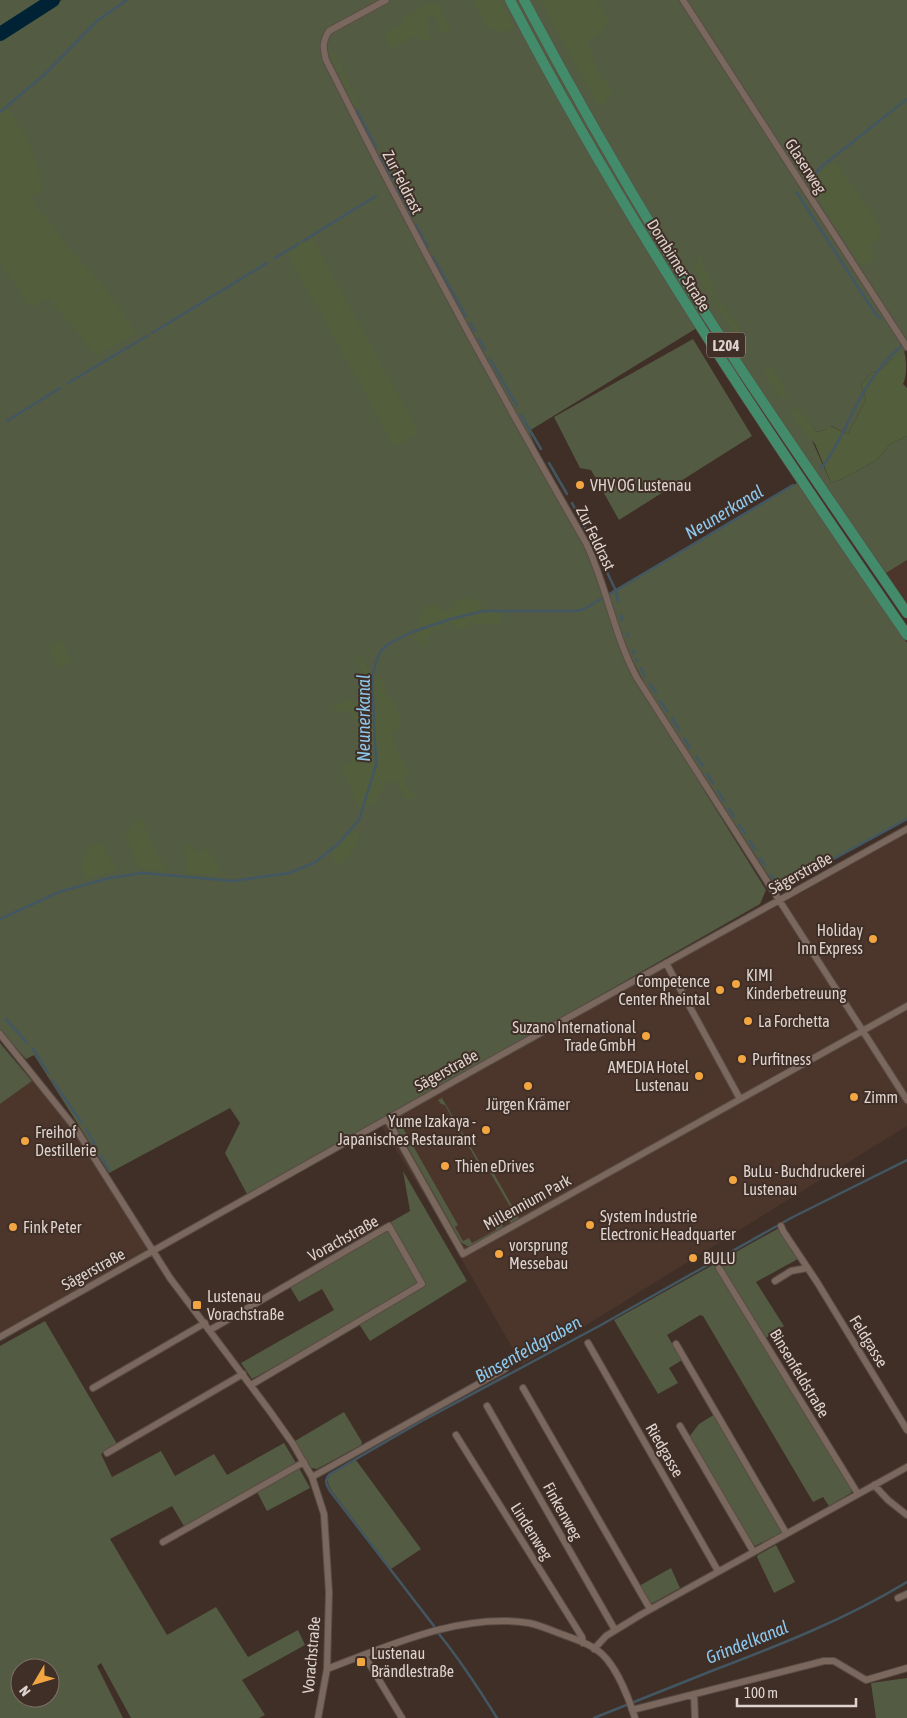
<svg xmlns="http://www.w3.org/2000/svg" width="907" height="1718" viewBox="0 0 907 1718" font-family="'Asap Condensed',sans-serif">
<rect width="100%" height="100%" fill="#3f2f27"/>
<!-- built -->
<path fill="#4c352a" d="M 907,560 L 907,603 L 886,573 Z
M 907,829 L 907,1126 L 522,1365 L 428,1201 L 383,1129 L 382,1120 Z
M 36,1078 L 76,1129 L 153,1251 L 0,1337 L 0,1104 Z"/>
<!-- green -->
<path fill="#535b43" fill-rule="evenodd" d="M 0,0 L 46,0 L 0,30 Z
M 62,0 L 907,0 L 907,350 L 892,359 L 881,370 L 871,373 L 861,385 L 866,399 L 848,434 L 831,426 L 825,430 L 817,432 L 798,409 L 831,483 L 842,479 L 877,460 L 890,444 L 907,436 L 907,560 L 886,573 L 815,471 L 705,323 L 529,431 L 551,485 L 590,558 L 629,669 L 766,890 L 760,904 L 382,1120 L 247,1194 L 225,1153 L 240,1123 L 230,1108 L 109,1173 L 34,1055 L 26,1059 L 0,1030 L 0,39 Z
M 693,339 L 752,436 L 619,520 L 591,470 L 580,468 L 554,417 Z
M 797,483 L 907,643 L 907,819 L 777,889 L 647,688 L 625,646 L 609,595 Z
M 0,1043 L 32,1081 L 0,1104 Z
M 442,1098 L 482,1166 L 488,1163 L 520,1220 L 512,1224 L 510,1222 L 510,1218 L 515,1215 L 488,1169 L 481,1168 L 445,1105 L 441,1104 L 438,1100 Z
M 401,1121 L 404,1126 L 404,1130 L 458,1225 L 455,1227 L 463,1241 L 469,1238 L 472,1243 L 496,1230 L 494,1223 L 497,1221 L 503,1224 L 502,1230 L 471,1246 L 467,1246 L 461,1242 L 398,1130 L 397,1123 Z
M 403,1171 L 467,1281 L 370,1341 L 357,1321 L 252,1379 L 241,1363 L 334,1310 L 322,1289 L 299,1302 L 287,1282 L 410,1211 Z
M 779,1228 L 798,1259 L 756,1282 L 784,1326 L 761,1341 L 852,1490 L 851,1493 L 829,1506 L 823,1497 L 813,1502 L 703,1316 L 700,1315 L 667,1335 L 682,1360 L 669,1368 L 678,1383 L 658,1394 L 614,1320 Z
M 45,1321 L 117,1444 L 101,1454 L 112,1477 L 161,1451 L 175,1476 L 214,1454 L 227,1475 L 284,1443 L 296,1463 L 184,1526 L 172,1506 L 110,1539 L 167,1635 L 216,1607 L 248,1657 L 298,1630 L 305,1645 L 242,1680 L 265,1715 L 259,1718 L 131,1718 L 101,1663 L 97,1666 L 123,1718 L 0,1718 L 0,1346 ZM 20,1668 L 50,1668 L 50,1698 L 20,1698 Z
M 344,1412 L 362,1442 L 361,1445 L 317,1469 L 311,1468 L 295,1441 Z
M 715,1414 L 781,1527 L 781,1533 L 755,1546 L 752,1543 L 689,1437 L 699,1424 Z
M 356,1460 L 421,1549 L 391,1569 L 331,1490 L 328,1483 L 328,1478 L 331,1474 Z
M 299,1468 L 310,1488 L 267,1511 L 257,1492 Z
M 776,1545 L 795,1582 L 774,1593 L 757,1557 L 758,1555 Z
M 671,1568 L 680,1588 L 651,1604 L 648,1602 L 639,1586 Z
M 907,1678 L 907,1718 L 876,1718 L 871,1683 Z"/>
<!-- forest -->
<path fill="#535e3d" d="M 472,0 L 501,0 L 514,28 L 503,33 L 486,26 Z
M 540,0 L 597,0 L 609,21 L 596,37 L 588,40 C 593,58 598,77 613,89 L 604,104 L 599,107 Z
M 437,3 L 452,31 L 442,33 L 434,16 L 426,19 L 431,39 L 424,42 L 415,36 L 392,50 L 384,36 L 392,28 L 398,28 L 404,16 L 413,14 L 422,6 Z
M 333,51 L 360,106 L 355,107 L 329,54 Z
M 4,102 L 30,143 L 44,189 L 30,197 L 71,250 L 109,293 L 136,332 L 97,356 L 48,298 L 31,308 L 0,263 L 0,106 Z
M 835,161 L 874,216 L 881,229 L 878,238 L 870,247 L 875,257 L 869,264 L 860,265 L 810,186 L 820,173 Z
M 312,238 L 419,433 L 395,447 L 287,253 Z
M 699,255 L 703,255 L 700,263 L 713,282 C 711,294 718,303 727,310 L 728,315 L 739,324 L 740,331 L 734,333 L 693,269 Z
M 904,351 C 907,359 907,377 903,384 L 907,388 L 907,436 L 890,444 L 877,460 L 842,479 L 831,483 L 815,444 L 798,425 L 791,412 L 798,408 L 817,432 L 825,430 L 830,426 L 848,434 L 866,399 L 861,385 L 871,373 L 881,370 L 892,359 Z
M 767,365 L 771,367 L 789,396 L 782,399 L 770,383 L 763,368 Z
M 467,597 L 481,601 L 482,609 L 501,613 L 502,621 L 498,626 C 486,626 473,619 464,630 L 456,629 L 451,622 L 427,636 L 426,645 L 414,640 L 420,616 L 427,606 L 436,605 L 447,612 L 454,608 L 457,601 Z
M 62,640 L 71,663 L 57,668 L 48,648 Z
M 356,655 L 366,664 L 374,683 L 377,676 L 381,676 L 385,687 L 385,693 L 394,702 L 397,711 L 401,716 L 399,727 L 392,733 C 395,742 397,750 401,758 C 404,763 407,766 409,773 L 403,781 L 409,791 L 417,794 L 418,798 L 406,798 L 395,780 L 386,783 C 379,799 377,807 358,807 C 352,799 353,790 348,781 C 346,775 342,773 342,767 L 351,763 L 352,759 L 361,752 L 363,737 L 354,734 L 358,724 L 351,717 L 348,709 L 335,714 L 332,711 L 332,708 L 342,702 L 350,700 L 358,703 L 367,717 L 371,714 L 369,683 L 357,660 Z
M 140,818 L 167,872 L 140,869 L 125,834 L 136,820 Z
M 357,831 L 359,840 L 343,863 L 337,863 L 331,859 C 332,850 349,834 357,831 Z
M 102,844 L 117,871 L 85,879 C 77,861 83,861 92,845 Z
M 183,844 L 187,844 L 198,854 L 206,847 L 224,876 L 185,874 L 188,862 Z"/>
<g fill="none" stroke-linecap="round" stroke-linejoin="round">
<!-- stream -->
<path stroke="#435763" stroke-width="2.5" d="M 357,111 L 376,147
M 0,112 L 45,74 L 97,21 L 127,0
M 380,156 L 392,180
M 808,182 L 821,167 L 907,99
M 397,188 L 402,199
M 797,193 L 876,315 L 880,318
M 407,207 L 411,217
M 416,225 L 428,247
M 303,241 L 376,196
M 433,257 L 466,316
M 275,258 L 298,244
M 470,323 L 475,331
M 152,333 L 267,263
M 479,339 L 485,350
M 490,359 L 517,406
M 68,383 L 147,336
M 521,415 L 541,449
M 7,421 L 60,388
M 549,463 L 567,494
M 821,468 C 833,454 840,438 848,422 C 862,393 878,364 904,344
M 572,503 L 580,518
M 584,526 L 588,532
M 592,539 L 593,543
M 597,551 L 616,591 L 618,601
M 621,615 L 622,620
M 627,634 L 628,636
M 633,650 L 634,653
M 636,659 L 637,661
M 641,668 L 645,676
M 650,684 L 656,693
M 660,701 L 667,711
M 672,718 L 679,730
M 684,738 L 690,748
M 696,756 L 703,766
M 707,774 L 713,783
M 718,791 L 724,801
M 729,808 L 734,817
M 739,825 L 745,833
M 750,841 L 755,850
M 760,858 L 765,865
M 771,875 L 779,886 L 782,887 L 907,819
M 0,919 L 59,892 L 109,878 L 143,873 L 233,881 L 289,873 L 314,863 L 336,846 L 359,820 L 376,765 L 372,677 L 377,659 L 381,651 L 388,644 L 412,632 L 451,619 L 483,611 L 576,611 L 584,609 L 793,485
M 6,1019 L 27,1043
M 33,1049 L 48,1073
M 52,1080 L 81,1122
M 86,1129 L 97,1149
M 101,1156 L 109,1170
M 434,1626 L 330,1491 C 326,1484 324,1480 330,1474 L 420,1422 L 601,1325 L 791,1218 L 907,1160
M 439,1634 C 460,1660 479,1689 497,1718
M 594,1718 C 634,1702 674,1686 714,1670 C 780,1645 846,1619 907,1582"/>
<!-- river -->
<path stroke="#002235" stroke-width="14" d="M 0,34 L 53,0"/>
<!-- street casing -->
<g stroke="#594c45" stroke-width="8">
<path id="street" d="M 386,0 L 329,31 C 322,42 323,48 326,60 C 408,224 495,385 586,543 C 607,587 614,636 637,678 L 907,1100
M 683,0 L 907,347
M 666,963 L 740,1099
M 0,1034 L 76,1129 L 170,1278 L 269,1410 L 293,1444 L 312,1477 L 324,1514 L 329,1592 L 327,1669 L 318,1718
M 387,1119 L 463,1254 L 907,1006
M 781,1226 L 783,1231 L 817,1282 L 907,1430
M 719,1268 L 858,1494
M 775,1281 L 791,1271 L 807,1268
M 210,1330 L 389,1226 L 422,1284 L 251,1385
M 0,1337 L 483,1065 L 907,829
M 588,1343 L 718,1571
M 676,1344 L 786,1533
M 93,1388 L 205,1323
M 523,1388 L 650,1609
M 487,1406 L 615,1630
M 680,1426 L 753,1551
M 456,1435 L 582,1637 L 583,1643
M 107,1453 L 243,1374
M 312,1477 L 505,1369
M 874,1485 L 888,1500 L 907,1515
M 163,1542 L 304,1462
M 898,1598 L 907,1594
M 594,1649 L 606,1636 L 642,1614 L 907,1467
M 364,1655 L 402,1718
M 327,1669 C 388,1646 462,1612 529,1623 C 539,1625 551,1630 561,1634 C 575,1639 591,1644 602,1654 C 617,1668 629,1699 635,1718
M 694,1694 L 695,1718
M 632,1710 L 824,1661 L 834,1661 L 866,1680 L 907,1668"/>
</g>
<!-- primary casing -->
<g stroke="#594c45" stroke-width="11">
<path id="primary" d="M 510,0 C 626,223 765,429 907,635
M 524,0 C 590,125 662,247 739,366 C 794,449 851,531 907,613"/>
</g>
<!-- street -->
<use href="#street" stroke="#7a685f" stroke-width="6"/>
<!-- primary -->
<use href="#primary" stroke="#428b6b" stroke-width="10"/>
</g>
<!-- markers -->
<g fill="#f2a541" stroke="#3f2f27" stroke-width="2">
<circle cx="580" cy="485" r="5"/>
<circle cx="873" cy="939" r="5"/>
<circle cx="736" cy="984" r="5"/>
<circle cx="720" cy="990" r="5"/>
<circle cx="748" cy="1021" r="5"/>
<circle cx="646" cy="1036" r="5"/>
<circle cx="742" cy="1059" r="5"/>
<circle cx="699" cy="1076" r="5"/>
<circle cx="528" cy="1086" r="5"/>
<circle cx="854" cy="1097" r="5"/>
<circle cx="486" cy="1130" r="5"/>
<circle cx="25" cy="1141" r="5"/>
<circle cx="445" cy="1166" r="5"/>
<circle cx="733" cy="1180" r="5"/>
<circle cx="590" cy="1225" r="5"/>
<circle cx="13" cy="1227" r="5"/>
<circle cx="499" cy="1254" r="5"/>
<circle cx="693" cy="1258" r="5"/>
<rect x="192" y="1300" width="10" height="10" rx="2.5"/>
<rect x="356" y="1657" width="10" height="10" rx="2.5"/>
</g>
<g text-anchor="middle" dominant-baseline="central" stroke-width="4" stroke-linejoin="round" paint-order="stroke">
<!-- shield labels -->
<rect fill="#3f2f27" stroke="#aea29c" stroke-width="1" x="707" y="332.5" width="38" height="25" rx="4"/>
<g font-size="15" font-weight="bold" fill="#ded3ce">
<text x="726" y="345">L204</text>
</g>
<!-- street labels -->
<g font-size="16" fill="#ded3ce" stroke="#3f2f27">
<text transform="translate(806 166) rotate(57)">Glaserweg</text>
<text transform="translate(403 182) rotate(63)">Zur Feldrast</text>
<text transform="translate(679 265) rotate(58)">Dornbirner Straße</text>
<text transform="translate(596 538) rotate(64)">Zur Feldrast</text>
<text transform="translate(800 873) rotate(-29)">Sägerstraße</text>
<text transform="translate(446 1070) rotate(-29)">Sägerstraße</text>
<text transform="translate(527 1202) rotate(-29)">Millennium Park</text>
<text transform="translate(343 1238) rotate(-29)">Vorachstraße</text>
<text transform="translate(93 1269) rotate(-29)">Sägerstraße</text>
<text transform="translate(869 1341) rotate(58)">Feldgasse</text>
<text transform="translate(800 1373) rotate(59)">Binsenfeldstraße</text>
<text transform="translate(665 1450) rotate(60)">Riedgasse</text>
<text transform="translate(563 1511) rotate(61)">Finkenweg</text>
<text transform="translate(532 1531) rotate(58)">Lindenweg</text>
<text transform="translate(311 1655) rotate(-85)">Vorachstraße</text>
</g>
<!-- poi labels -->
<g font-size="16" fill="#ded3ce" stroke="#3f2f27" text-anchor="start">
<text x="590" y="485">VHV OG Lustenau</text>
<text x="863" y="930" text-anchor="end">Holiday<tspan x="863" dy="18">Inn Express</tspan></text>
<text x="746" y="975">KIMI<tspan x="746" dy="18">Kinderbetreuung</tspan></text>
<text x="710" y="981" text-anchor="end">Competence<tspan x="710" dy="18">Center Rheintal</tspan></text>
<text x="758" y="1021">La Forchetta</text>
<text x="636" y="1027" text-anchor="end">Suzano International<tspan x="636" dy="18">Trade GmbH</tspan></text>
<text x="752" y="1059">Purfitness</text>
<text x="689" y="1067" text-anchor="end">AMEDIA Hotel<tspan x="689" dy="18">Lustenau</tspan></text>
<text x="864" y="1097">Zimm</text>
<text x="528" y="1104" text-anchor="middle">Jürgen Krämer</text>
<text x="476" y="1121" text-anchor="end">Yume Izakaya -<tspan x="476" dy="18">Japanisches Restaurant</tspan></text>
<text x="35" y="1132">Freihof<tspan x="35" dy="18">Destillerie</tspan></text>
<text x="455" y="1166">Thien eDrives</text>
<text x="743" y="1171">BuLu - Buchdruckerei<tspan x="743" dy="18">Lustenau</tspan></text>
<text x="600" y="1216">System Industrie<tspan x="600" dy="18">Electronic Headquarter</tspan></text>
<text x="23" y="1227">Fink Peter</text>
<text x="509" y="1245">vorsprung<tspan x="509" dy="18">Messebau</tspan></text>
<text x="703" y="1258">BULU</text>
<text x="207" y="1296">Lustenau<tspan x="207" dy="18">Vorachstraße</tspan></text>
<text x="371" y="1653">Lustenau<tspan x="371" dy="18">Brändlestraße</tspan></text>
</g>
<!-- water labels -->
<g font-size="18" font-style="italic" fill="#8dc9ef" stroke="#3f2f27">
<text transform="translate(724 512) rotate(-31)">Neunerkanal</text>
<text transform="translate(363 718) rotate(-90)">Neunerkanal</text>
<text transform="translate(528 1349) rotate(-29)">Binsenfeldgraben</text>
<text transform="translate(747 1642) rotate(-22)">Grindelkanal</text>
</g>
</g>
<!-- north arrow -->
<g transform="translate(35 1683) rotate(232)"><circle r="24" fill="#3f2f27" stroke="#7f716a"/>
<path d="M0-4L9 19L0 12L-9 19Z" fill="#f2a541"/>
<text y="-8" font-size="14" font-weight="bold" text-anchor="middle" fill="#ded3ce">N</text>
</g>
<!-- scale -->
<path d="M737 1698v8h119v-8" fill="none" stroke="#ded3ce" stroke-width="2.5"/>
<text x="744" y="1698" font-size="15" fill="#ded3ce" stroke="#3f2f27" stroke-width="4" paint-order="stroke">100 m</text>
</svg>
